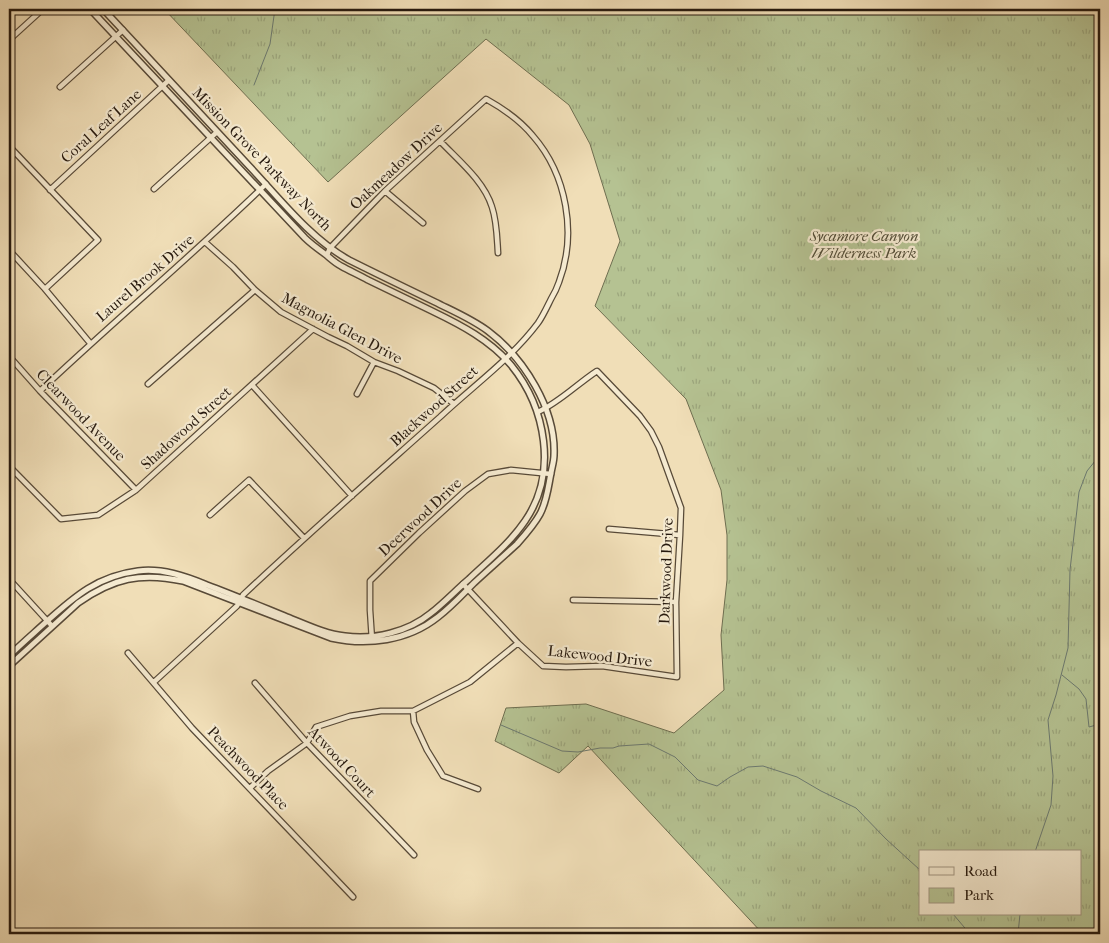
<svg xmlns="http://www.w3.org/2000/svg" width="1109" height="943" viewBox="0 0 1109 943" font-family="'IM FELL French Canon',serif">
<defs>
<pattern id="park-tufts" width="24" height="20" patternUnits="userSpaceOnUse" patternTransform="scale(1.25)"><rect width="24" height="20" fill="#b5c292"/><path d="M3 7l-1-3M5 7V3M7 7l1-3M15 17l-1-3M17 17v-4M19 17l1-3" fill="none" stroke="#9ca67d"/></pattern>
</defs>
<rect width="100%" height="100%" fill="#f0deb7"/>
<filter id="stains"><feTurbulence type="fractalNoise" baseFrequency=".004" numOctaves="4"/><feColorMatrix values="0 0 0 0 .2 0 0 0 0 .09 0 0 0 0 .02 0 0 0 .5 -.17"/></filter>
<radialGradient id="worn" r=".72"><stop offset=".6" stop-color="#630" stop-opacity="0"/><stop offset="1" stop-color="#630" stop-opacity=".3"/></radialGradient>
<!-- park -->
<path fill="url(#park-tufts)" stroke="#6e6e50" fill-rule="evenodd" d="M 164,9 L 1100,9 L 1100,934 L 763,934 L 588,746 L 559,773 L 495,741 L 506,708 L 586,704 L 674,733 L 724,690 L 721,635 L 727,580 L 727,535 L 721,490 L 686,399 L 595,306 L 620,241 L 590,144 L 569,105 L 486,39 L 328,182 ZM 920,852 L 1080,852 L 1080,914 L 920,914 Z"/>
<g fill="none" stroke-linecap="round" stroke-linejoin="round">
<!-- stream -->
<path stroke="#6c7a71" stroke-width="1" d="M 254,85 L 270,44 L 275,9
M 1062,675 L 1079,689 L 1086,699 L 1089,727 L 1100,724
M 501,725 L 562,751 L 578,752 L 600,748 L 613,748 L 619,746 L 649,744 L 675,757 L 698,780 L 717,786 L 730,777 L 748,767 L 763,766 L 797,777 L 821,791 L 856,808 L 886,839 L 920,870
M 1035,852 L 1051,805 L 1053,776 L 1048,720 L 1056,695 L 1068,648 L 1070,570 L 1079,492 L 1087,471 L 1100,455
M 953,914 L 970,934
M 1018,934 L 1020,914"/>
<!-- minor casing -->
<g stroke="#584a38" stroke-width="7">
<path id="minor" d="M 9,40 L 43,9
M 60,87 L 123,30
M 440,141 C 459,161 484,181 492,207 C 497,222 497,238 498,253
M 9,146 L 98,240 L 45,289
M 154,189 L 217,132
M 50,190 L 169,80
M 385,191 L 423,223
M 205,242 L 233,267 L 255,290 L 281,312 L 328,337 L 347,346 L 374,362 L 398,371 L 434,388 L 454,404
M 9,250 L 45,289 L 90,343
M 9,356 L 40,391 L 136,490
M 148,384 L 255,290
M 252,385 L 352,496
M 40,391 C 114,321 193,255 266,184
M 357,394 L 374,362
M 9,466 L 61,519 L 98,515 L 136,490 L 313,329
M 210,515 L 249,480 L 304,538
M 609,529 L 680,535
M 9,579 L 52,626
M 463,584 L 518,643 L 543,666 L 566,667 L 602,666 L 677,677 L 676,602 L 680,535 L 681,508 L 659,447 L 651,431 L 640,416 L 597,371 C 577,384 560,402 538,412
M 573,600 L 676,602
M 372,640 L 370,610 L 370,581 L 419,533 L 465,491 L 488,474 L 511,470 L 551,474
M 128,653 L 192,728 L 353,897
M 154,682 L 237,606 L 243,595 C 308,534 374,476 440,417 C 473,386 511,359 538,323 C 543,316 547,307 551,299 C 554,294 557,288 559,282 C 577,234 567,175 533,136 C 520,120 504,109 486,99 L 385,191 L 330,248 L 327,255
M 255,683 L 307,743 L 414,855
M 413,711 L 414,722 L 427,750 L 443,776 L 478,789
M 250,788 L 268,771 L 307,743 L 316,727 L 350,716 L 381,711 L 413,711 L 470,682 L 518,643"/>
</g>
<!-- tertiary casing -->
<g stroke="#584a38" stroke-width="8">
<path id="tertiary" d="M 9,656 C 21,644 34,633 46,622 C 75,596 98,576 138,571 C 162,568 185,576 207,585 C 234,595 260,606 287,617 C 305,624 325,634 345,636 C 374,640 408,632 431,613 C 444,603 456,590 469,579 C 488,561 510,543 525,521 C 558,473 546,408 511,365 C 490,340 461,325 432,311 C 411,301 389,290 368,280 C 359,275 350,271 341,266 C 335,263 330,258 325,254 C 318,249 311,244 305,238 L 90,9
M 9,666 L 78,603 C 113,578 141,572 183,581 L 331,638 C 367,646 408,641 438,617 C 451,607 462,595 474,583 C 488,570 503,557 517,544 C 525,535 534,525 540,514 C 547,501 548,488 551,473 C 552,467 554,461 554,455 C 556,409 524,358 488,331 C 472,319 453,311 435,302 C 406,288 377,274 349,260 C 311,239 280,199 250,167 C 201,114 152,61 103,9"/>
</g>
<!-- minor -->
<use href="#minor" stroke="#f5ead0" stroke-width="4.5"/>
<!-- tertiary -->
<use href="#tertiary" stroke="#f5ead0" stroke-width="5"/>
</g>
<g text-anchor="middle" dominant-baseline="central" stroke-width="4.5" stroke-linejoin="round" paint-order="stroke">
<!-- street labels -->
<g font-size="15" fill="#26190e" stroke="#f5ead0">
<text transform="translate(101 126) rotate(-42)">Coral Leaf Lane</text>
<text transform="translate(262 159) rotate(46)">Mission Grove Parkway North</text>
<text transform="translate(396 166) rotate(-43)">Oakmeadow Drive</text>
<text transform="translate(145 278) rotate(-41)">Laurel Brook Drive</text>
<text transform="translate(342 328) rotate(28)">Magnolia Glen Drive</text>
<text transform="translate(434 406) rotate(-42)">Blackwood Street</text>
<text transform="translate(81 415) rotate(46)">Clearwood Avenue</text>
<text transform="translate(186 428) rotate(-42)">Shadowood Street</text>
<text transform="translate(420 517) rotate(-43)">Deerwood Drive</text>
<text transform="translate(666 571) rotate(-88)">Darkwood Drive</text>
<text transform="translate(600 656) rotate(6)">Lakewood Drive</text>
<text transform="translate(342 762) rotate(47)">Atwood Court</text>
<text transform="translate(248 768) rotate(46)">Peachwood Place</text>
</g>
<!-- park labels -->
<g font-size="15" font-style="italic" fill="#514c36" stroke="#f5ead0">
<text x="864" y="236">Sycamore Canyon<tspan x="864" dy="17">Wilderness Park</tspan></text>
</g>
</g>
<!-- margin -->
<rect width="1109" height="943" fill="none" stroke="#f0deb7" stroke-width="30"/>
<rect x="10" y="10" width="1089" height="923" fill="none" stroke="#26190e" stroke-width="2.5"/>
<rect x="15" y="15" width="1079" height="913" fill="none" stroke="#26190e"/>
<!-- legend -->
<rect x="919" y="850" width="162" height="65" fill="#f5ead0" stroke="#a29682"/>
<rect x="929" y="867" width="25" height="8" fill="#f5ead0" stroke="#a29682"/>
<text x="964" y="876" font-size="15" fill="#26190e">Road</text>
<rect x="929" y="888" width="25" height="15" fill="url(#park-tufts)" stroke="#a29682"/>
<text x="964" y="900" font-size="15" fill="#26190e">Park</text>
<rect width="100%" height="100%" filter="url(#stains)"/>
<rect width="100%" height="100%" fill="url(#worn)"/>
</svg>
